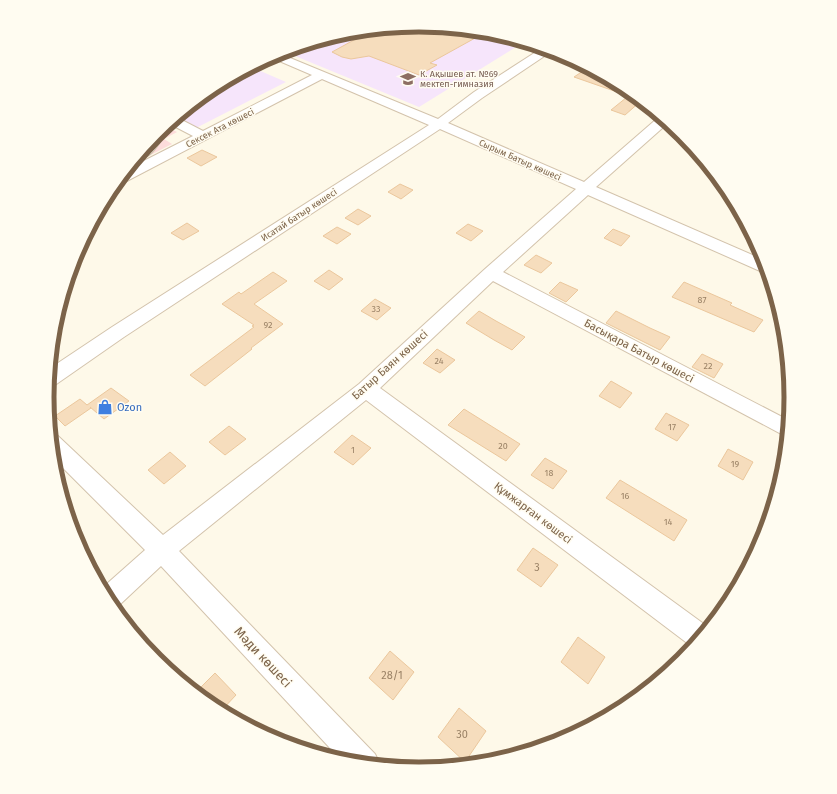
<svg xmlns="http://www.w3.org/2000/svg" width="837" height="794" viewBox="0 0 837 794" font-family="'Fira Sans',sans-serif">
<rect width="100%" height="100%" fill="#fef9e9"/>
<!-- education -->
<path fill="#f6e5fb" d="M 419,25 L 491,32 L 524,42 L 419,107 L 283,51 L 346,32 Z
M 251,67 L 286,82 L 196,128 L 176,117 L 212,88 Z"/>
<!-- medical -->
<path fill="#fddcdb" d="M 165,126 L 177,132 L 164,139 L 172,144 L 129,166 L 156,134 Z"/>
<!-- building -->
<path fill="#f6ddbd" stroke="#ebc79c" d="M 419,25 L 486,32 L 430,63 L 437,65 L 419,75 L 369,56 L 351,59 L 342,57 L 332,52 L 374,29 Z
M 586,69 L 590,69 L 623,87 L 620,93 L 574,77 Z
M 632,93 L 641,101 L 625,115 L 611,110 Z
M 202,150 L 217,157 L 201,166 L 187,158 Z
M 400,184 L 413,190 L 401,199 L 388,192 Z
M 358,209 L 371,216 L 358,225 L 345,218 Z
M 187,223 L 199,231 L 183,240 L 171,233 Z
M 468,224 L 483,231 L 471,241 L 456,233 Z
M 337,227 L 351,234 L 337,244 L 323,236 Z
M 613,229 L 630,236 L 621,246 L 604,238 Z
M 536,255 L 552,263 L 541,273 L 524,265 Z
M 329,270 L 343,279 L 329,290 L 314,281 Z
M 273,272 L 287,281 L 254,304 L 283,324 L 251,348 L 252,349 L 205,386 L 190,375 L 254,327 L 252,326 L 254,325 L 222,304 L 239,292 L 241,294 Z
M 560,282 L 578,290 L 566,302 L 549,293 Z
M 684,282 L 732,303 L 730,305 L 763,320 L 754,332 L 672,297 Z
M 375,299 L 391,308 L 377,320 L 361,311 Z
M 479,311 L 496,321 L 525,337 L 512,350 L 494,340 L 466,323 Z
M 616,311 L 650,328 L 670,337 L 660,350 L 606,323 Z
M 437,349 L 455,360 L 440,373 L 423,363 Z
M 702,354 L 723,364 L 714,378 L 692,367 Z
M 611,381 L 632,393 L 620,408 L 599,396 Z
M 111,388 L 129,401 L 104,419 L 90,407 L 91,408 L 65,426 L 55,416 L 80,399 L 87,405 Z
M 464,409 L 520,444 L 506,461 L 448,425 Z
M 666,413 L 689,425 L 677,441 L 655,429 Z
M 229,426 L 246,439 L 225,455 L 209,442 Z
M 352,435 L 371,448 L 353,465 L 334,452 Z
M 728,449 L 753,462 L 743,480 L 718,466 Z
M 170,452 L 186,466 L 164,484 L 148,470 Z
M 545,458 L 567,471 L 553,489 L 531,475 Z
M 620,480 L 687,520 L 674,541 L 606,498 Z
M 533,548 L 558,565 L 541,587 L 517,570 Z
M 578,637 L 605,657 L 588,684 L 561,662 Z
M 390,651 L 414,672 L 393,700 L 369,678 Z
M 215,673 L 236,695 L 221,711 L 212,706 L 195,693 Z
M 459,708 L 486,731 L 465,762 L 438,737 Z"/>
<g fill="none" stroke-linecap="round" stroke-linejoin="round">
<!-- minor casing -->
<g stroke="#d3c3ac" stroke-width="2">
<path id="minor" d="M 542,48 L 552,51 L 482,98 L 448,123 L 584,182 L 660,116 L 668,123 L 596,187 L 764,260 L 767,272 L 760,271 L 588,195 L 503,272 L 788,420 L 787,437 L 493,281 L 380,388 L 708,627 L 692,647 L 691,646 L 366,400 L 179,551 L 375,754 L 380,764 L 346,762 L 342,761 L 161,566 L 114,610 L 101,589 L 145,550 L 52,457 L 50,434 L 58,436 L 163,535 L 359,384 L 485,269 L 576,189 L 440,129 L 124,337 L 55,385 L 48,388 L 49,369 L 112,327 L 429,125 L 322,79 L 123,183 L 115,184 L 126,170 L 193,136 L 168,123 L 176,117 L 203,131 L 312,75 L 270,57 L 278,53 L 438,119 L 474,92 Z
M 153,137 L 160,142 C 154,151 148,160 136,157 Z"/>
</g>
<!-- minor -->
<use href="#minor" fill="#fff" fill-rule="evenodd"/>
</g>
<!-- icons -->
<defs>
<g id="school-bare" transform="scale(1.2)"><path d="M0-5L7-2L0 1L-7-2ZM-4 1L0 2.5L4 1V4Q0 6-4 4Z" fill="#8d6e63" stroke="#fffcf1" stroke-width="2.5" paint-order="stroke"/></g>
<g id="shop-bare" transform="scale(1.2)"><path d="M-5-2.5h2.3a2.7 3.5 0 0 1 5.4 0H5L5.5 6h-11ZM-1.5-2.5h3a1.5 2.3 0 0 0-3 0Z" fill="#3f7fe0" stroke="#fffcf1" stroke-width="2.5" paint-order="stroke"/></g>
</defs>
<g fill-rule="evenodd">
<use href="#school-bare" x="408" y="79"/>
<use href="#shop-bare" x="105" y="407"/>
</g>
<g text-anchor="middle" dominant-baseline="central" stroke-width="3" stroke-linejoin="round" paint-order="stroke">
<!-- far-education labels -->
<g font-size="9" fill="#785e54" stroke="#fffcf1" text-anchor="start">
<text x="420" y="74">К. Ақышев ат. №69<tspan x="420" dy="10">мектеп-гимназия</tspan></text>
</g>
<!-- far-street labels -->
<g font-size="9" fill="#7c6349" stroke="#fffcf1">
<text transform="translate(220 128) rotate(-27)">Сексек Ата көшесі</text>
<text transform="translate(520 160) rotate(24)">Сырым Батыр көшесі</text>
<text transform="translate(299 215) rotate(-33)">Исатай батыр көшесі</text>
</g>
<!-- number labels -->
<g font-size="9" fill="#9a8266">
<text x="702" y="300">87</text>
<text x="376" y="309">33</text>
<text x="268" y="325">92</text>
<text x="439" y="361">24</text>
<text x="708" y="366">22</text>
<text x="672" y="427">17</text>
<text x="503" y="446">20</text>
<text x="353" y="450">1</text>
<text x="735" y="464">19</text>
<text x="549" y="473">18</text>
<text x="625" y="496">16</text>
<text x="668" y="522">14</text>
</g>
<!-- street labels -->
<g font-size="11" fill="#7c6349" stroke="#fffcf1">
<text transform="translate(639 351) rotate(28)">Басықара Батыр көшесі</text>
<text transform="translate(390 365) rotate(-42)">Батыр Баян көшесі</text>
<text transform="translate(533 513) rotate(37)">Құмжарған көшесі</text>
</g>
<!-- shop labels -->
<g font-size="11" fill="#366cbe" stroke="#fffcf1" text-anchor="start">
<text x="117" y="407">Ozon</text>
</g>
<!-- near-number labels -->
<g font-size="11" fill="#9a8266">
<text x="537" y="567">3</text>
<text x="392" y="675">28/1</text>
<text x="462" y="734">30</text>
</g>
<!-- near-street labels -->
<g font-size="13" fill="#7c6349" stroke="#fffcf1">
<text transform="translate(263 657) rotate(47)">Мәди көшесі</text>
</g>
</g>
<!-- crop -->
<path d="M0 0H837V794H0ZM54 397a365 365 0 1 1 730 0a365 365 0 1 1-730 0Z" fill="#fffcf1" fill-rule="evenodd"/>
<path fill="none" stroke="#7c6349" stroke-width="5" d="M54 397a365 365 0 1 1 730 0a365 365 0 1 1-730 0Z"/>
</svg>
